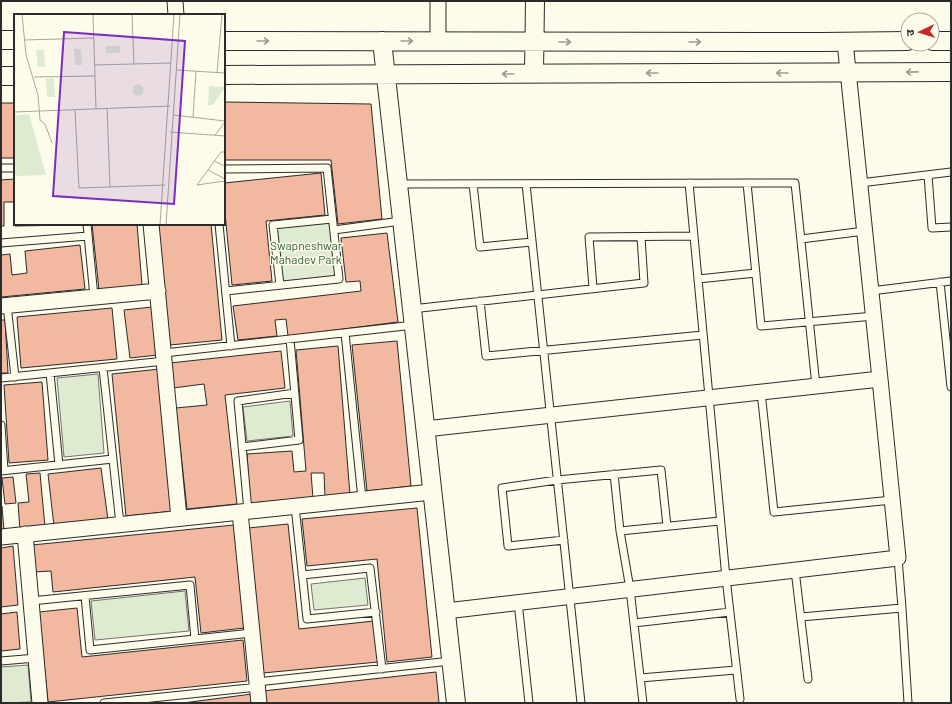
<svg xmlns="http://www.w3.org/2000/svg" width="952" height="704" viewBox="0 0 952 704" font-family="Barlow,'Noto Sans Devanagari',sans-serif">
<rect width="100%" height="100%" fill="#fdfbea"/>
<!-- green -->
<path fill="#deebd1" stroke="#74746e" d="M 331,221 L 338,277 L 281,283 L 275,227 Z
M 98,374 L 104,453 L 64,457 L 57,378 Z
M 290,401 L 293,436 L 247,441 L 243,407 Z
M 365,578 L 368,605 L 314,610 L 311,584 Z
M 185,591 L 189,631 L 95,640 L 91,601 Z
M 28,665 L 31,702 L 1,703 L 1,667 Z"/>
<!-- building -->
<path fill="#f2b8a0" stroke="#2b2b2b" d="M 224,102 L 371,104 L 382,219 L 338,224 L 331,160 L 224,160 Z
M 1,103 L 15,103 L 15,158 L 1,158 Z
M 321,173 L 325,215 L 266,221 L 272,281 L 232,285 L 224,203 L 224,183 Z
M 15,179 L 15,222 L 14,202 L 4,202 L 4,226 L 1,226 L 1,180 Z
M 15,224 L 74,224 L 74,225 L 15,226 Z
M 92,224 L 137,224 L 142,285 L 99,290 Z
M 158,224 L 211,224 L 222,340 L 170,345 Z
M 387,233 L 398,322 L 288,336 L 286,319 L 275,320 L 277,336 L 238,340 L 233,306 L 361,291 L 360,281 L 346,282 L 341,238 Z
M 80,245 L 85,289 L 1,297 L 1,255 L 10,254 L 12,275 L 27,273 L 25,251 Z
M 152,307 L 158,355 L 130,358 L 124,310 Z
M 112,308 L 117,359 L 21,368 L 17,317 Z
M 1,320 L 5,320 L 8,373 L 1,373 Z
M 397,341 L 411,486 L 367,491 L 352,345 Z
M 338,346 L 350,495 L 325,497 L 324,473 L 311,473 L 313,498 L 250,503 L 247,454 L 292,451 L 294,472 L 306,471 L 296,350 Z
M 281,351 L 285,388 L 225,395 L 237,504 L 187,509 L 176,408 L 207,405 L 204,384 L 173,388 L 170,363 Z
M 160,369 L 174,511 L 126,516 L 112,374 Z
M 42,382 L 48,460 L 9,463 L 4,385 Z
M 101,468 L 108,520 L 54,526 L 48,474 Z
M 40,473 L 45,527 L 20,530 L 18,503 L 29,502 L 26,474 Z
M 13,477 L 16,503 L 5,504 L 2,478 Z
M 1,506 L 2,506 L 4,531 L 1,531 Z
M 417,508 L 432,657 L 387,662 L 377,559 L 307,566 L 302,519 Z
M 288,524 L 299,629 L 374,621 L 378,662 L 263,673 L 248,528 Z
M 234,525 L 244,628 L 201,633 L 195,577 L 53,592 L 51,571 L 34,572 L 32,545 Z
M 13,546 L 18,605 L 1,607 L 1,548 Z
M 77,608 L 82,657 L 243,640 L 247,681 L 48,702 L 39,612 Z
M 17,612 L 20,649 L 1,651 L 1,614 Z
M 436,672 L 439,703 L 265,703 L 263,691 Z
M 252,694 L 253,703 L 183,703 Z"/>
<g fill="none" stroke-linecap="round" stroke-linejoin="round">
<!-- service casing -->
<g stroke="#2b2b2b" stroke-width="9">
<path id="service" d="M 1,168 L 15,168
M 224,169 L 327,168 L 339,279 L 226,291
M 928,175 L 932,228 L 951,227
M 689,183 L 726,578 L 740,699
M 747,183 L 761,326 L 874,316
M 860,183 L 951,172
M 398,184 L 795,183 L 816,386
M 473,184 L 480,247 L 532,242
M 526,184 L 581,703
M 87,224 L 94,297
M 219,224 L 231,346
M 334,230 L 401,221
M 801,239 L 865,231
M 1,243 L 88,236
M 698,279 L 756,273
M 940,282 L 951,387
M 280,285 L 273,225 L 332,219
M 593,288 L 589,237 L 694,236
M 871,291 L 951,281
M 480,301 L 486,356 L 703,335
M 7,305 L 15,377
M 412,309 L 644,283 L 641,237
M 345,333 L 362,499
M 164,353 L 414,325
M 103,368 L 120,524
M 50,373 L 59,465
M 1,378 L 165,361
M 761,392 L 774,512 L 892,500
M 1,425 L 4,470
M 242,447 L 299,440 L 290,339
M 1,471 L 113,459
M 614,474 L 620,531 L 720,521
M 295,506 L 307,619 L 376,612
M 248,511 L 238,401 L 295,393
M 620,531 L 630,589 L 643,703
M 564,540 L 508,546 L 502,488 L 557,480 L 661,470 L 667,526
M 795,570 L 808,679
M 302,575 L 370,568 L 382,669
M 85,596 L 90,650 L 252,633
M 31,601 L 190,585 L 195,639
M 518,602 L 529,703
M 902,608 L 908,703
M 801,617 L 902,608 L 898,558
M 634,623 L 730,612
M 1,661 L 36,658
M 640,678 L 736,670
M 257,682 L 451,661
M 104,703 L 258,687"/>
</g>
<!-- minor casing -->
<g stroke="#2b2b2b" stroke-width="17">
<path id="minor" d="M 175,1 L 176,15
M 438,41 L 438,1
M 151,224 L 179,518
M 1,306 L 158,291
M 425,429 L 880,379
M 240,512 L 259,703
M 25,534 L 40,703
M 1,537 L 432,492
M 446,611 L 898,558 L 880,379 L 845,42"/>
</g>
<!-- tertiary casing -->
<g stroke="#2b2b2b" stroke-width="20">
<path id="tertiary" d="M 1,40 L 15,40
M 224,41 L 822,42 L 908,41
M 382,41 L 456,703
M 932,41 L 951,41
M 534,73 L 535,1
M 224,75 L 951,72
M 1,76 L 15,76"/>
</g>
<!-- service -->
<use href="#service" stroke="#fdfbea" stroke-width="7"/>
<!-- minor -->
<use href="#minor" stroke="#fdfbea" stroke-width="15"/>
<!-- tertiary -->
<use href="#tertiary" stroke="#fdfbea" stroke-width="18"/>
</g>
<!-- one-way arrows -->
<defs><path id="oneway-shaft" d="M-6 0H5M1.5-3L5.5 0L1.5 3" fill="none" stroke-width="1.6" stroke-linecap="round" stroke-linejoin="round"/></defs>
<g stroke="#9e9d94">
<use href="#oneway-shaft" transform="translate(263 41)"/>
<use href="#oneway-shaft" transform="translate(407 41)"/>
<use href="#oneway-shaft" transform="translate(565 42)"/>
<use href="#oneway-shaft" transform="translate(695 42)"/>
<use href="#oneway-shaft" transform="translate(912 72) rotate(179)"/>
<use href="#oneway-shaft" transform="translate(652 73) rotate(180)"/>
<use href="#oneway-shaft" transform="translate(782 73) rotate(180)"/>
<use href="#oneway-shaft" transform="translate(508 74) rotate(180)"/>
</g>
<g text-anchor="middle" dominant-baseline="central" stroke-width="3" stroke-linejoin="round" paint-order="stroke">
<!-- park labels -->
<g font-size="12" fill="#34623c" stroke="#fdfbea">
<text x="306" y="245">Swapneshwar<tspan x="306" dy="14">Mahadev Park</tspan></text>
</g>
</g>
<!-- overview -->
<g transform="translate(14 14)">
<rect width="211" height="211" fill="#fdfbea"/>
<path d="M 92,32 L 106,32 L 106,39 L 92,39 ZM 60,35 L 67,35 L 68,51 L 61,51 ZM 22,36 L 30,36 L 31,53 L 24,53 ZM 40,64 L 41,83 L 33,83 L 32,65 ZM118.5 76a5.5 5.5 0 1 1 11 0a5.5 5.5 0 1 1-11 0ZM 195,72 L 211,73 L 199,91 L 194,91 ZM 15,100 L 32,161 L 0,162 L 0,101 Z" fill="#deebd1"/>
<path fill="none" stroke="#a9a89e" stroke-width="1" d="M 8,0 L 12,41 L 24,81 L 26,106 L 31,110 L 38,129M 79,0 L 82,95M 118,0 L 120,50M 10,26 L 79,24M 80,51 L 157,49M 162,56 L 211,59M 203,59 L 208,0M 20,63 L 81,62M 93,94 L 96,173M 61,96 L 65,174 L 151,171M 0,98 L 156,92M 159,101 L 211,107M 179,103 L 182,57M 156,118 L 211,122M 201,121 L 211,108M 200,147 L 211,152M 194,156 L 211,165M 183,171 L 207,138 L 211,138M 183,171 L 211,167M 146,211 L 160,0M 152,211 L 166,0"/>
<path fill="#7b2cbf" fill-opacity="0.15" stroke="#7b2cbf" stroke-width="2" d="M 50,18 L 171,27 L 160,190 L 39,182 Z"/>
<rect width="211" height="211" fill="none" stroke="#2b2b2b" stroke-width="2"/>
</g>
<!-- border -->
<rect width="952" height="704" fill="none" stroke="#2b2b2b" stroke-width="4"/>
<!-- north arrow -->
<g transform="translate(920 32) rotate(266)"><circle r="19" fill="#fdfbea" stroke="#a9a89e"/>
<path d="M0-3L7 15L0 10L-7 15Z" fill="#c62828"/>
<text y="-6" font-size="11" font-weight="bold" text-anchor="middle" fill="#2b2b2b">उ</text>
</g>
</svg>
